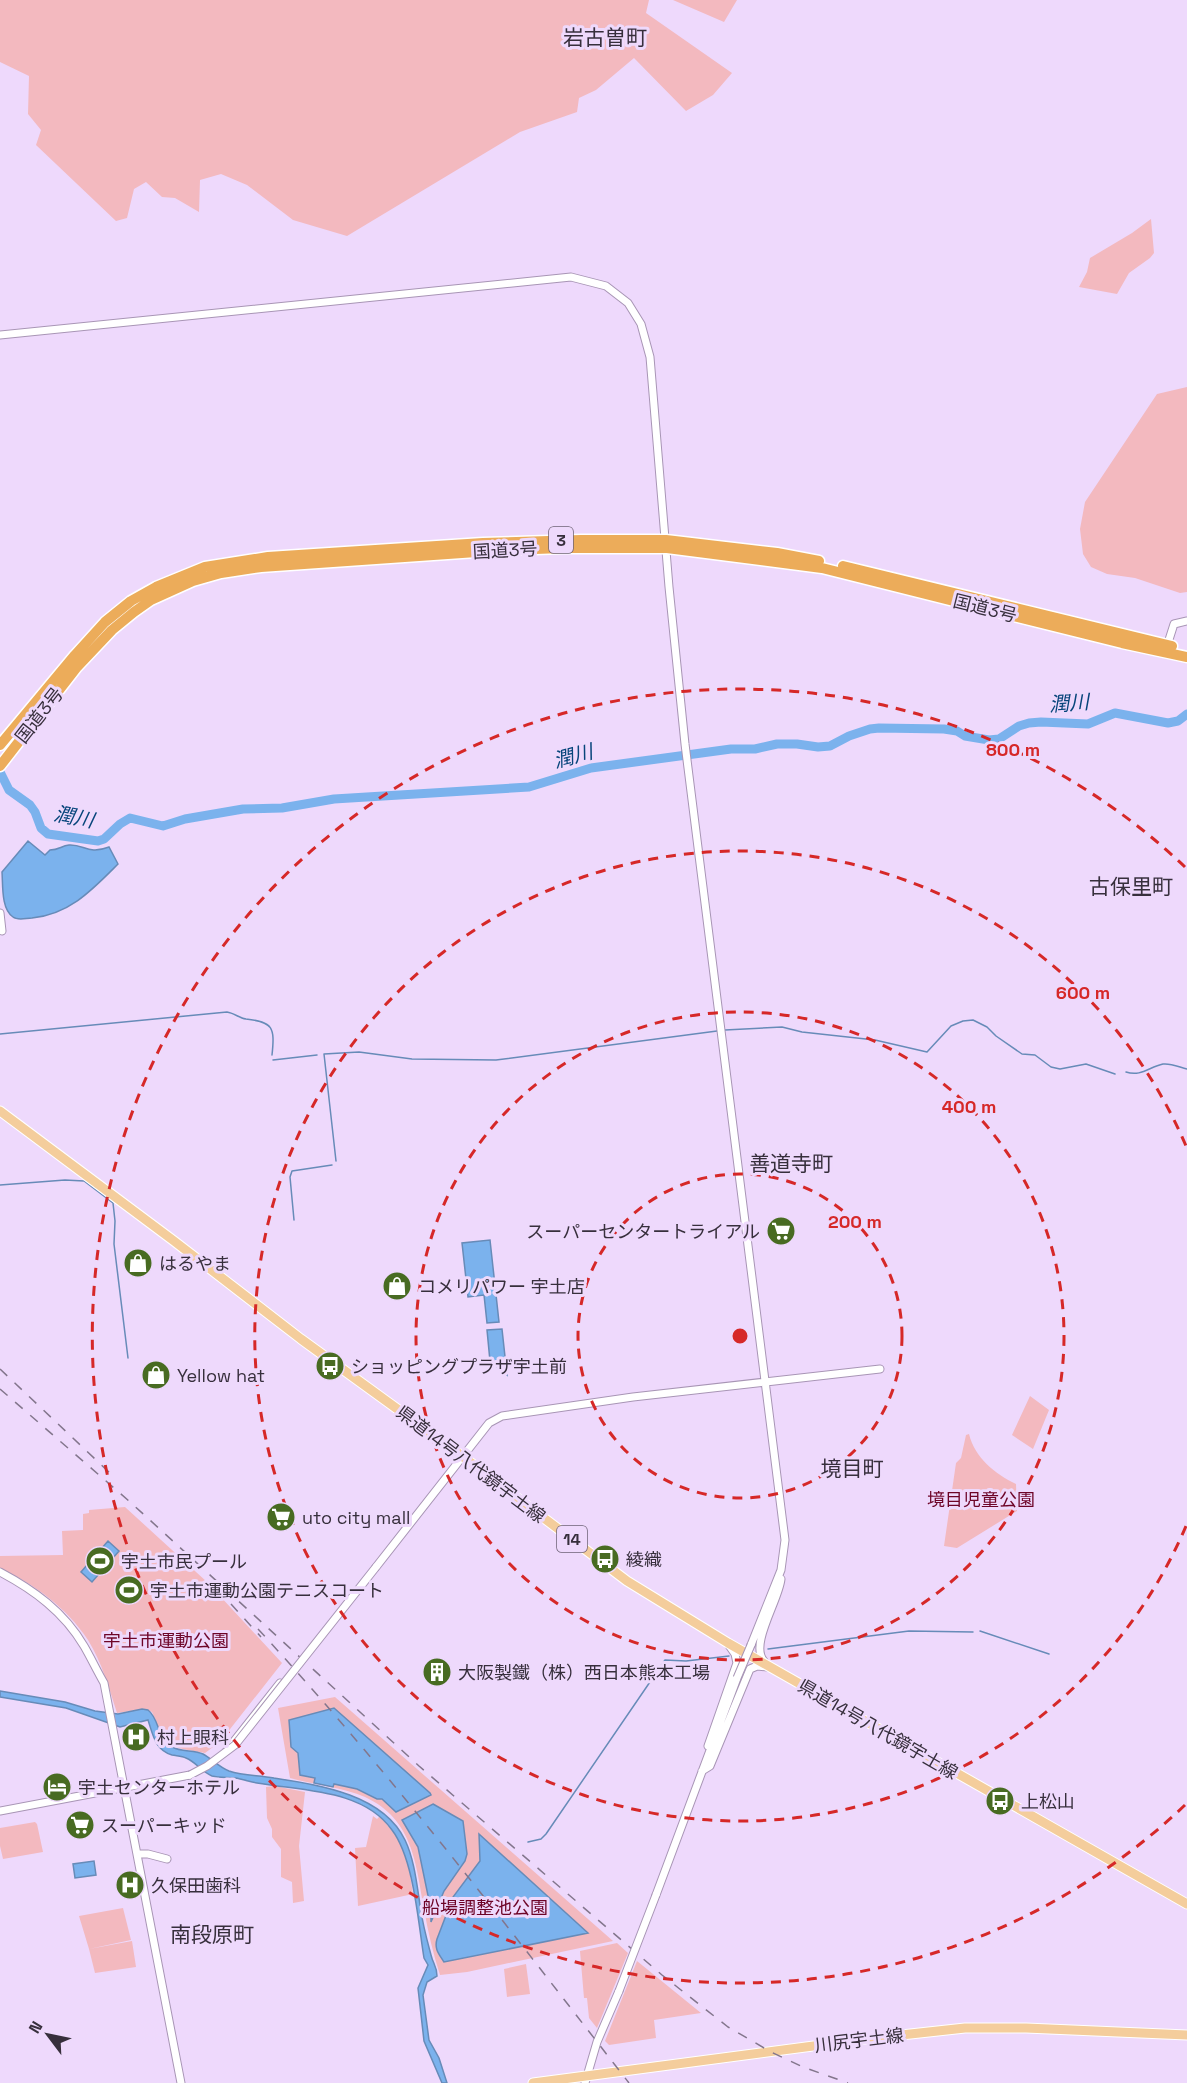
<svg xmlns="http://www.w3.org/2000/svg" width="1187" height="2083" viewBox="0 0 1187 2083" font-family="'Space Grotesk','Noto Sans JP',sans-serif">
<rect width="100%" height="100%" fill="#eed9fc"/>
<!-- green -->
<path fill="#f3b9bf" d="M 0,0 L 649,0 L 646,13 L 732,73 L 713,95 L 686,111 L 634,58 L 596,90 L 579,98 L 577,112 L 520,132 L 347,236 L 293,220 L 247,185 L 221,174 L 200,180 L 199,212 L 175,198 L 162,197 L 146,182 L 134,189 L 127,218 L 116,221 L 36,145 L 41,130 L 28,114 L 29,76 L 0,62 Z
M 673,0 L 737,0 L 724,22 Z
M 1151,219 L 1154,253 L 1150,258 L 1129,273 L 1117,294 L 1079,287 L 1087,272 L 1090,258 L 1132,233 Z
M 1187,387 L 1187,592 L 1180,593 L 1135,578 L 1107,574 L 1091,567 L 1083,554 L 1080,529 L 1085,502 L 1157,394 Z
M 1030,1396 L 1049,1410 L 1033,1449 L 1012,1435 Z
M 969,1434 C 975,1458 995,1474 1016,1484 L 1017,1511 L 957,1548 L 944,1546 L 956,1463 L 961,1458 L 966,1435 Z
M 125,1507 L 207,1582 L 282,1663 L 227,1733 L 217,1744 L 205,1753 C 166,1746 167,1748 152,1712 L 146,1709 L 117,1713 C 109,1688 102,1663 88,1640 C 67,1608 34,1584 0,1568 L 0,1556 L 63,1555 L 62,1531 L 83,1530 L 83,1514 L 89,1513 L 89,1510 Z
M 335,1697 L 613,1941 L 467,1972 L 440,1975 C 433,1953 428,1932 424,1909 C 416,1864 413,1819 365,1797 C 344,1788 312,1784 290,1778 L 278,1708 Z
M 275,1786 L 305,1792 L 299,1846 L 304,1901 L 293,1903 L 292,1882 L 281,1877 L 281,1849 L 272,1837 L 272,1829 L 267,1818 L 266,1787 Z
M 373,1816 L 377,1819 L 380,1816 L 398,1838 L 408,1862 L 413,1894 L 358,1906 L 355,1848 L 366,1847 Z
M 35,1822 L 37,1824 L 43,1852 L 3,1859 L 0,1846 L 0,1828 Z
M 123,1908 L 131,1940 L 89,1949 L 79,1916 Z
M 132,1941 L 136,1967 L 95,1973 L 89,1949 Z
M 617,1943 L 628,1953 L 597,2028 L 589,2018 L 587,1998 L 584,1998 L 580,1951 Z
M 637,1961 L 701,2013 L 654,2020 L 656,2038 L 609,2045 L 605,2041 Z
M 526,1964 L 530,1994 L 507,1997 L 504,1969 Z"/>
<!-- water -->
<path fill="#7bb2ed" stroke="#678bb8" stroke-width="1.5" d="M 28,841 L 45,855 L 50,850 C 59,850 61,846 69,845 C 84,844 88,855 109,847 L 118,864 C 92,890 70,914 32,918 C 26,918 18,921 13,917 C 1,909 3,885 2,872 Z
M 490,1240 L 499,1322 L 487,1323 L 484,1295 L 468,1297 L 462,1243 Z
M 502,1329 L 507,1375 L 490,1361 L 487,1330 Z
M 108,1541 L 119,1551 L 92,1582 L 81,1572 Z
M 0,1691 L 65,1702 L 95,1711 L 118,1714 L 142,1709 L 148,1710 C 160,1719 157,1740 172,1747 C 181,1752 194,1750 203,1754 C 212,1759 219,1767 229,1771 C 244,1776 259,1775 274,1778 C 319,1785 383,1794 405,1840 C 415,1861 417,1887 421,1911 C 423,1926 427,1940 431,1955 C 433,1964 437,1966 437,1976 L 427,1982 L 423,1995 L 429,2040 L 439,2058 L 447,2083 L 442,2083 L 424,2041 L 418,1988 L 428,1965 L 424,1958 C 418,1922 414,1859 392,1830 C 363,1789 302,1791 257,1783 C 250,1782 243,1779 235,1778 C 228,1777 220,1778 212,1776 C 202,1772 196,1762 186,1758 C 182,1756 177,1756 172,1755 C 155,1750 153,1735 148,1720 L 120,1727 L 66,1708 L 0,1697 Z
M 334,1708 L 430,1793 L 431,1795 L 396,1812 L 382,1799 L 377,1799 L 357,1789 L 334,1784 L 333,1787 L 314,1783 L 315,1778 L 300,1775 L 298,1753 L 291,1747 L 289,1720 Z
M 433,1804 L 463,1821 L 467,1854 L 465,1861 L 444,1891 L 431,1922 L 431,1910 L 418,1847 L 402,1820 Z
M 479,1834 L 588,1933 L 444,1962 C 439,1954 434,1949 437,1939 L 453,1897 L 480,1861 Z
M 94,1861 L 96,1875 L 75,1878 L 73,1864 Z"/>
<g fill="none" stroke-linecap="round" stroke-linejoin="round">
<!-- stream -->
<path stroke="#678bb8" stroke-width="1.5" d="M 725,1030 L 782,1027 L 802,1032 L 875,1040 L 927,1052 L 951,1026 L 963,1021 L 973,1020 L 987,1027 L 996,1036 L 1022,1054 L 1035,1055 L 1051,1067 L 1060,1069 L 1086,1064 L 1115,1074
M 0,1034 L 227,1012 C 234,1013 239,1018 246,1019 C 273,1022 275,1027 272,1055
M 273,1060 L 317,1055
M 1126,1072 C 1141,1077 1149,1067 1163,1064 C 1171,1063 1179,1067 1187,1069
M 336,1161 L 324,1054 L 359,1052 L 412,1059 L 496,1060 L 717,1031
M 0,1185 L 65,1180 L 84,1181 L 113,1203 L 115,1221 L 114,1244 L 128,1358
M 294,1220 L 290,1177 L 292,1171 L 332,1165
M 980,1631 L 1049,1654
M 768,1649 L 909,1631 L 973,1632
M 528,1842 L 541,1839 L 546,1834 L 665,1660 L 686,1661 L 729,1656"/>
<!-- river -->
<path stroke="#7bb2ed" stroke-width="9" d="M 0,772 L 9,790 L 30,805 L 35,812 L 41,828 L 48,834 L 98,841 L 104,839 L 120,824 L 130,818 L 163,826 L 185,819 L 243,809 L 282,808 L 334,799 L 529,787 L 591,768 L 731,749 L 755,749 L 777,744 L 797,744 L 818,747 L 830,746 L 849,736 L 870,729 L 879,728 L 944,729 L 957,731 L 965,736 L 989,740 L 999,739 L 1019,726 L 1029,723 L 1041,722 L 1088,724 L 1115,713 L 1168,723 L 1178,721 L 1187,714"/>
<!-- minor casing -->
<g stroke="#a895b5" stroke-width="9">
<path id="minor" d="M 0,335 L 571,277 L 606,286 L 628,303 L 641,324 L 650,357 L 669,587 L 685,744 L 785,1540 L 781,1570 L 751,1645
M 1167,646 L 1174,624 L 1187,621
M 0,913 L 2,931
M 376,1567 L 489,1423 L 502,1416 L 633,1397 L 880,1369
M 0,1572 C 34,1590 64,1612 84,1646 C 91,1658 97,1671 104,1683 L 181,2083
M 764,1661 C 749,1645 779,1600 781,1579
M 708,1746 L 737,1663 L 735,1654 L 728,1644
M 227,1750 L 280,1683
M 702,1771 L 710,1766 L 750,1669 L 757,1666 L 768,1667
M 0,1811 L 190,1775
M 137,1854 L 148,1854 L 167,1859
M 656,1895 L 737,1678
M 585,2083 L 597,2042 L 619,1991"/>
</g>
<!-- major casing -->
<g stroke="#fff" stroke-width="11">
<path id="major" d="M 0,1111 L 174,1241 L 301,1339 L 462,1456 L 627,1581 L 728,1643 L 1187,1904
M 533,2083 L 874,2038 L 965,2028 L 1026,2028 L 1187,2035"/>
</g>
<!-- highway casing -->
<g stroke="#fff" stroke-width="13">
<path id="highway" d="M 843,566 L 1172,646
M 0,745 L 75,655 L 105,622 L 131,601 L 156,587 L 205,567 L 268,557 L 483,543 L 581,540 L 666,540 L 777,553 L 819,561
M 0,766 L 77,667 L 112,630 L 134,612 L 151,600 L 193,581 L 221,573 L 261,567 L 505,550 L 563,548 L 667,548 L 822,568 L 1122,643 L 1187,657"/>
</g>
<!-- minor -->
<use href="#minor" stroke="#fff" stroke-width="7"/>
<!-- major -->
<use href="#major" stroke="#f4cd9c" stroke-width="9"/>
<!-- highway -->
<use href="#highway" stroke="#ecac5a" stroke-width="10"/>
<!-- rail -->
<path stroke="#83768c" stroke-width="1.5" stroke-dasharray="10 10" stroke-linecap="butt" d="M 0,1369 L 113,1476
M 0,1389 L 129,1501 L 419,1766 L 662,1975 L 728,2027 L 771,2052 L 803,2067 L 848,2083
M 231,1604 L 261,1637
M 258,1629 C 391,1773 509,1929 629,2083"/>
<!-- minor-bridge casing -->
<g stroke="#a895b5" stroke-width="9" stroke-linecap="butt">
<path id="minor-bridge" d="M 737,1678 L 751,1645
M 190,1775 L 207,1766 L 235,1745 L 376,1567
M 619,1991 L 656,1895"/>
</g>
<!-- minor-bridge -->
<use href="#minor-bridge" stroke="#fff" stroke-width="7"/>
</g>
<!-- distance rings -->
<g fill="none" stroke="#d62828" stroke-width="3" stroke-dasharray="10 8">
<circle cx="740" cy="1336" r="162"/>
<circle cx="740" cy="1336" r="324"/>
<path d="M1186 1526A485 485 0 1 1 1186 1146"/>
<path d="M1185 1805A647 647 0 1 1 1185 867"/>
</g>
<!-- icons -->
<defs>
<g id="supermarket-disc" transform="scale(1.5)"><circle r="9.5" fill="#486b22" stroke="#eed9fc"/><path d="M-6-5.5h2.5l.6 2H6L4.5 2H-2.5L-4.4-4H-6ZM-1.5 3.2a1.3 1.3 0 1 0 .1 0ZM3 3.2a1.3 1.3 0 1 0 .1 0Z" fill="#fff"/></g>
<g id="shop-disc" transform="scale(1.5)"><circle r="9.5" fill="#486b22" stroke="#eed9fc"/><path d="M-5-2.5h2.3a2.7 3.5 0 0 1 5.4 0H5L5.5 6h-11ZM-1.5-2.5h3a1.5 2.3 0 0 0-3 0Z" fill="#fff"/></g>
<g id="bus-disc" transform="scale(1.5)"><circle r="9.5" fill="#486b22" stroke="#eed9fc"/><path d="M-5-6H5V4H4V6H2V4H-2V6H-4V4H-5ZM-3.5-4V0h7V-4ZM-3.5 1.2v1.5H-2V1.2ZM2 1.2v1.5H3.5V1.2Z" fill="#fff"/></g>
<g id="stadium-disc" transform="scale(1.5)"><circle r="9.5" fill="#486b22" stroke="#eed9fc"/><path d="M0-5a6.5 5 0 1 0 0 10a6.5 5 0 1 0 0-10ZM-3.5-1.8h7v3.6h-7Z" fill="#fff"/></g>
<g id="building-disc" transform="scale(1.5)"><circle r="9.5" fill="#486b22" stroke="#eed9fc"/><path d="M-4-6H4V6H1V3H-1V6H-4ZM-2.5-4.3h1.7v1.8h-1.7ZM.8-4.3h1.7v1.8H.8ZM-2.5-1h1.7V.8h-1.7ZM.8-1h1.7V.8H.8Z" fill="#fff"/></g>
<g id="hospital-disc" transform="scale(1.5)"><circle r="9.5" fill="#486b22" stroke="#eed9fc"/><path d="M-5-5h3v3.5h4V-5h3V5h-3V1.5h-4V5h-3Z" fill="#fff"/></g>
<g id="hotel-disc" transform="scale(1.5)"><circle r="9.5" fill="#486b22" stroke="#eed9fc"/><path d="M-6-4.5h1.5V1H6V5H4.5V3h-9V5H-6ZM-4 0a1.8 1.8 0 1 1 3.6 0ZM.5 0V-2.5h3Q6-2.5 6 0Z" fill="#fff"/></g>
</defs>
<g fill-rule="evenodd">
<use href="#supermarket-disc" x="781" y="1231"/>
<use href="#shop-disc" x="138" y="1263"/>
<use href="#shop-disc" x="397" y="1286"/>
<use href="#bus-disc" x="330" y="1366"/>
<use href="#shop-disc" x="156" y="1375"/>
<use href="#supermarket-disc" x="281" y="1517"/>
<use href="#bus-disc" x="605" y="1559"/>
<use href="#stadium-disc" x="100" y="1561"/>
<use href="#stadium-disc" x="129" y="1590"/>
<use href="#building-disc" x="437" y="1672"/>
<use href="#hospital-disc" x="136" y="1737"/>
<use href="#hotel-disc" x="57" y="1787"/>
<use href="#bus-disc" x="1000" y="1801"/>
<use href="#supermarket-disc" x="80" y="1825"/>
<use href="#hospital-disc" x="130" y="1885"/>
</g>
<g text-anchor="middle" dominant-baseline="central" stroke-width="6" stroke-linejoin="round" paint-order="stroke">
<!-- shield labels -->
<g fill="#eed9fc" stroke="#6e6276" stroke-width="1.5">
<rect x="549" y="527" width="24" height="26" rx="4.5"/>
<rect x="557" y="1526" width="30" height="26" rx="4.5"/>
</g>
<g font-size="16" font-weight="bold" fill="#372f3c">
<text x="561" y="540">3</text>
<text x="572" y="1539">14</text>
</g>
<!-- street labels -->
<g font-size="18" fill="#372f3c" stroke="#eed9fc">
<text transform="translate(505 550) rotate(-3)">国道3号</text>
<text transform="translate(985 608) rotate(14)">国道3号</text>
<text transform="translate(39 715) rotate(-52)">国道3号</text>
<text transform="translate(471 1464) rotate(37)">県道14号八代鏡宇土線</text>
<text transform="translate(878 1729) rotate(30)">県道14号八代鏡宇土線</text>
<text transform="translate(859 2040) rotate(-7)">川尻宇土線</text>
</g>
<!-- poi labels -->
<g font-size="18" fill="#372f3c" stroke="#eed9fc" text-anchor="start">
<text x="760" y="1231" text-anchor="end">スーパーセンタートライアル</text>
<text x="159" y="1263">はるやま</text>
<text x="418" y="1286">コメリパワー 宇土店</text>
<text x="351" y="1366">ショッピングプラザ宇土前</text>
<text x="177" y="1375">Yellow hat</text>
<text x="302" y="1517">uto city mall</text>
<text x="626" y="1559">綾織</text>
<text x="121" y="1561">宇土市民プール</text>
<text x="150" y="1590">宇土市運動公園テニスコート</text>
<text x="458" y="1672">大阪製鐵（株）西日本熊本工場</text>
<text x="157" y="1737">村上眼科</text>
<text x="78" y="1787">宇土センターホテル</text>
<text x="1021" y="1801">上松山</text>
<text x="101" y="1825">スーパーキッド</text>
<text x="151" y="1885">久保田歯科</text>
</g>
<!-- park labels -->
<g font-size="18" fill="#6d0427" stroke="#eed9fc">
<text x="981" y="1499">境目児童公園</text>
<text x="166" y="1640">宇土市運動公園</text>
<text x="485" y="1907">船場調整池公園</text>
</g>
<!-- water labels -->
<g font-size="20" font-style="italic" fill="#07457b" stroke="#eed9fc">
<text transform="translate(1069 703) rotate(-4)">潤川</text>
<text transform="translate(573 756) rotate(-15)">潤川</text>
<text transform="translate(74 817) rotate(11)">潤川</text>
</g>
<!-- quarter labels -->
<g font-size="21" fill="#372f3c" stroke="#eed9fc">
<text x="605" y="37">岩古曽町</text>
<text x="1131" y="886">古保里町</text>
<text x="791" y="1163">善道寺町</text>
<text x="852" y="1468">境目町</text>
<text x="212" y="1934">南段原町</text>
</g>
</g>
<circle cx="740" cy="1336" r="9" fill="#d62828" stroke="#eed9fc" stroke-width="3"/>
<g font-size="18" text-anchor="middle" font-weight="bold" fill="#d62828" stroke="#eed9fc" stroke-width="6" stroke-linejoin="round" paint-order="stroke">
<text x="1013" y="756">800 m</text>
<text x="1083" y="999">600 m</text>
<text x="969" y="1113">400 m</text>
<text x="855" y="1228">200 m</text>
</g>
<!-- north arrow -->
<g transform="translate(48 2035) rotate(302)" stroke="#eed9fc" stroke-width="4.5" paint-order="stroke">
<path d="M0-4.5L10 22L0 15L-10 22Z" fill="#372f3c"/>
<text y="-9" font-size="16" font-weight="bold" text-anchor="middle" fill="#372f3c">N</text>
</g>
</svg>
